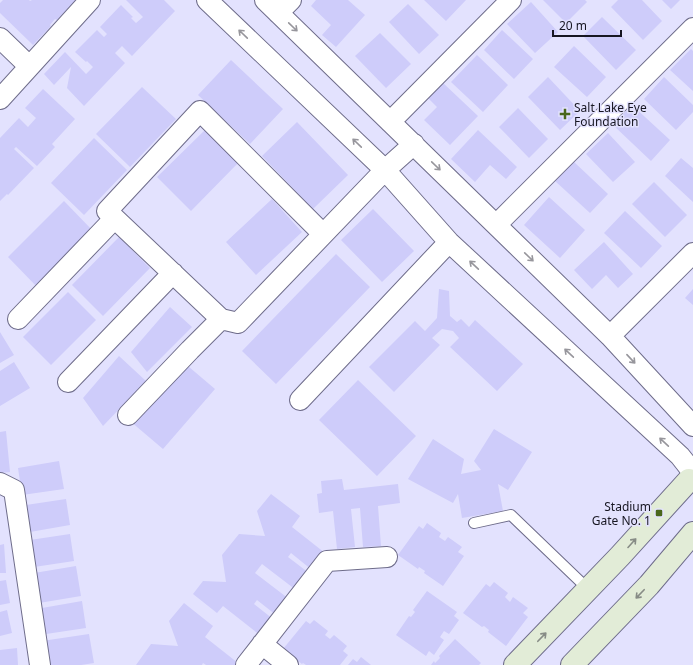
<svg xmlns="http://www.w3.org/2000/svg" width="693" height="665" viewBox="0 0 693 665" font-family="'Noto Sans',sans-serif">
<rect width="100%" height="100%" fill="#e3e2fe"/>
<!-- building -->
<path fill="#ceccfa" d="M 3,0 L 29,0 L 30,1 L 32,0 L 76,0 L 57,20 L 55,19 L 50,25 L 51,26 L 33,45 L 0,13 L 0,3 Z
M 126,0 L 164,0 L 175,11 L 132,56 L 122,46 L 115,53 L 125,63 L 84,106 L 67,88 L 71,67 L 54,85 L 44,74 L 65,52 L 86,74 L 93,67 L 87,61 L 86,62 L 75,52 L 97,30 L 104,37 L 107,34 L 100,27 L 121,5 L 133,17 L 131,18 L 136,23 L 143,17 Z
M 316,0 L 348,0 L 365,15 L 336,47 L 322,35 L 331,25 L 311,6 Z
M 424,0 L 466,0 L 446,21 Z
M 543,0 L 585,0 L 587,2 L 566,23 Z
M 618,0 L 642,0 L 662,21 L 643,40 L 611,7 Z
M 662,0 L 680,0 L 671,9 Z
M 531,2 L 558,32 L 535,53 L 507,24 Z
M 408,4 L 439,35 L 419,54 L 389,22 Z
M 602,17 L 636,50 L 616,70 L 583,36 Z
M 502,30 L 533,59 L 514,79 L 484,50 Z
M 380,33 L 411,64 L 386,88 L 355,56 Z
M 574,46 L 606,77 L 587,97 L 554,67 Z
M 691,49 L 693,51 L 693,91 L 670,70 Z
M 477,55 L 508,85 L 483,112 L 451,82 Z
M 231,60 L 283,109 L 250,144 L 198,95 Z
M 548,77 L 580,111 L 560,130 L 528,97 Z
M 664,77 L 693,105 L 693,112 L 676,130 L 644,99 Z
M 442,82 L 478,116 L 450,145 L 424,120 L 437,107 L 427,97 Z
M 142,87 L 176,119 L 130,167 L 96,134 Z
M 43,89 L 75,119 L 52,144 L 55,147 L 37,166 L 16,147 L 14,149 L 34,168 L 8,195 L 7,194 L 0,201 L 0,138 L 19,118 L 28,127 L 36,118 L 25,108 Z
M 632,105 L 670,140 L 651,161 L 613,125 Z
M 518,108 L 548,139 L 529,158 L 499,127 Z
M 297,122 L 348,175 L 313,209 L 262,156 Z
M 207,128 L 240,161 L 191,211 L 157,177 Z
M 478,130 L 517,167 L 506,179 L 490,165 L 475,182 L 451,159 Z
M 608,133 L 635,162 L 613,182 L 586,154 Z
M 94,138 L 127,170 L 84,215 L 51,183 Z
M 681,158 L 693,168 L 693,202 L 665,176 Z
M 573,161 L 608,194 L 590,213 L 555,181 Z
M 654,182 L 687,215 L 665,237 L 632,204 Z
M 549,197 L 585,230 L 560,258 L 524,225 Z
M 272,199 L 302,232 L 256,275 L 226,242 Z
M 64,201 L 95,233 L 39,289 L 8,257 Z
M 373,209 L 414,251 L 382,282 L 341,240 Z
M 625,211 L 662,246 L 641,268 L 604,233 Z
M 119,237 L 150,268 L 103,316 L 72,285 Z
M 604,242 L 633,274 L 618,288 L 606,275 L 592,289 L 574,270 Z
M 336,254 L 370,287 L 276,384 L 242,351 Z
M 439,289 L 449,291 L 450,316 L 457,322 L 461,319 L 469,327 L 475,320 L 523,364 L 497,391 L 450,347 L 459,338 L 453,331 L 442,329 L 432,338 L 440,345 L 394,392 L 369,367 L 415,321 L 425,331 L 437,318 Z
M 693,289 L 693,305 L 685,298 Z
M 68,292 L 96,320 L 51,365 L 23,337 Z
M 170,307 L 192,327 L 147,372 L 131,352 Z
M 0,332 L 14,355 L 0,363 Z
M 119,356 L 146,381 L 103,426 L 83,398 Z
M 182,361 L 215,389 L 163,449 L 130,421 Z
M 14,362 L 30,388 L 0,406 L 0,371 Z
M 358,380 L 416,436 L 377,476 L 319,420 Z
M 494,429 L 532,452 L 508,490 L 498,484 L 503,511 L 462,518 L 458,494 L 453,503 L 408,479 L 433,439 L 464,459 L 461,474 L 481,470 L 474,461 Z
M 6,431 L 10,472 L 0,473 L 0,432 Z
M 59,461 L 64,489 L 22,495 L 18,468 Z
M 342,479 L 344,490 L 398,484 L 400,503 L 378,506 L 381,546 L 363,547 L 360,508 L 351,509 L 355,547 L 337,549 L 333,511 L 319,513 L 317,494 L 322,493 L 321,481 Z
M 271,494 L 300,516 L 292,527 L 325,553 L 312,570 L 291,553 L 288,557 L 309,573 L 296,590 L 262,564 L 255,573 L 289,599 L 276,615 L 257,600 L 254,604 L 273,619 L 261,636 L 223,606 L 217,613 L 193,594 L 203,581 L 226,582 L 222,555 L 239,534 L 265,536 L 257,511 Z
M 66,499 L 70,525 L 30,532 L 26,505 Z
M 427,523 L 441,533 L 439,537 L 445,541 L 448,537 L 462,547 L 458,552 L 464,556 L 443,586 L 424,573 L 425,571 L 419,567 L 418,569 L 398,555 L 419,526 L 423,529 Z
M 70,534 L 74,561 L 34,567 L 30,540 Z
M 4,544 L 6,573 L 0,573 L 0,545 Z
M 76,566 L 81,596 L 39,603 L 34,573 Z
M 6,580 L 10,603 L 0,605 L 0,581 Z
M 494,582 L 508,593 L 505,597 L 510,602 L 513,597 L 528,608 L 523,613 L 528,617 L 506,646 L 488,632 L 489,630 L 484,626 L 482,627 L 463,613 L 486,584 L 490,587 Z
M 427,591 L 457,612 L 454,616 L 459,620 L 449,634 L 444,631 L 440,637 L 444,640 L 434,655 L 429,651 L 426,656 L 396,635 L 409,616 L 411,617 L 415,612 L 413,610 Z
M 82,601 L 86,628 L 46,634 L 42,608 Z
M 184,603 L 213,626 L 205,637 L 238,663 L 236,665 L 206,665 L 203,663 L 202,665 L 136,665 L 151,644 L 178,646 L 169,621 Z
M 7,610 L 12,633 L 0,636 L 0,612 Z
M 314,620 L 328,631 L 325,635 L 330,639 L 334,635 L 347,646 L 343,651 L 348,655 L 340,665 L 306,665 L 303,663 L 302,664 L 283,649 L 306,621 L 310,624 Z
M 89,634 L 94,663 L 81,665 L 45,665 L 42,641 Z
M 455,639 L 481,663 L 479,665 L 431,665 L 434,661 L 435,663 L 440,658 L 439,656 Z
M 17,648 L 18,665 L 0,665 L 0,650 Z
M 361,657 L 371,665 L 348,665 L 353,659 L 357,662 Z"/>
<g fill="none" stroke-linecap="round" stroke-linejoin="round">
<!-- lane casing -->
<g stroke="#6e6c8a" stroke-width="12">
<path id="lane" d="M 474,523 L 511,515 L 588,589"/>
</g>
<!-- street casing -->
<g stroke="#6e6c8a" stroke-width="22">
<path id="street" d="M 207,0 L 385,170 L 449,242 L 680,456 L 691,470
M 265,0 L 610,336 L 693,426
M 278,13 L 291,0
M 0,38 L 29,66
M 0,99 L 90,0
M 390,122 L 511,0
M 496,225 L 693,28
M 323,234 L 200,111 L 107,211 L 221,319 L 238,323 L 385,170 L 414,144
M 18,319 L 114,219
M 610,336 L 693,253
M 68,382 L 173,273
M 300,400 L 449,242
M 128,415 L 190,350 L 221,319
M 0,483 L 14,490 L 40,665
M 262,644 L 288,665
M 246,665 L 327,561 L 387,557"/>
</g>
<!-- secondary casing -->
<g stroke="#6e6c8a" stroke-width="24">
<path id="secondary" d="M 515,665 L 620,556 L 689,480
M 572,665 L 649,585 L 693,533"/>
</g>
<!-- lane -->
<use href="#lane" stroke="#fff" stroke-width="10"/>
<!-- street -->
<use href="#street" stroke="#fff" stroke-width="20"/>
<!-- secondary -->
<use href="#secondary" stroke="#e2ecd7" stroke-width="22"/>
</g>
<!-- one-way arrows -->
<defs><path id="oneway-shaft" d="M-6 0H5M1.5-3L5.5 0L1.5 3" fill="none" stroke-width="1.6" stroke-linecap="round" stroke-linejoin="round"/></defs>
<g stroke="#97969c">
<use href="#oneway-shaft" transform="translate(293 27) rotate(44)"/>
<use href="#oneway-shaft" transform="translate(243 34) rotate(-136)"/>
<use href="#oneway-shaft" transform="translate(357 143) rotate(-136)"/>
<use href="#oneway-shaft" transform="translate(436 166) rotate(44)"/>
<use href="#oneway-shaft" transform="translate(529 257) rotate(44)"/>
<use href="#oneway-shaft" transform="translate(474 265) rotate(-137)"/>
<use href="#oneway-shaft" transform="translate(569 353) rotate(-137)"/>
<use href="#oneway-shaft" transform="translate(631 359) rotate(47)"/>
<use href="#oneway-shaft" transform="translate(664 442) rotate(-137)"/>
</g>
<g stroke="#878c86">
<use href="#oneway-shaft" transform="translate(632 543) rotate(-48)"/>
<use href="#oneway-shaft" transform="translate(640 594) rotate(134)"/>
<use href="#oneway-shaft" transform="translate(542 637) rotate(-46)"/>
</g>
<!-- markers -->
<g fill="#4a671b" stroke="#e3e2fe" stroke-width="1.5">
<path d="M563 108h4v4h4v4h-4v4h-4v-4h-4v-4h4z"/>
<rect x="655" y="509" width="8" height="8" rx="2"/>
</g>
<g text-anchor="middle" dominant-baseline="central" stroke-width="3" stroke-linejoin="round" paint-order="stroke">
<!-- poi labels -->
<g font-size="12" fill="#171622" stroke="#e3e2fe" text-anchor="start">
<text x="574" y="107">Salt Lake Eye<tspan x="574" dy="14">Foundation</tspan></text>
<text x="651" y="506" text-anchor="end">Stadium<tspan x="651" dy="14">Gate No. 1</tspan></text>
</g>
</g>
<!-- scale -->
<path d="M553 30v6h68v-6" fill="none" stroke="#171622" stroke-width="2"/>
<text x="559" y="30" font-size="12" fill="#171622" stroke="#e3e2fe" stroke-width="3" paint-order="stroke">20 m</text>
</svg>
